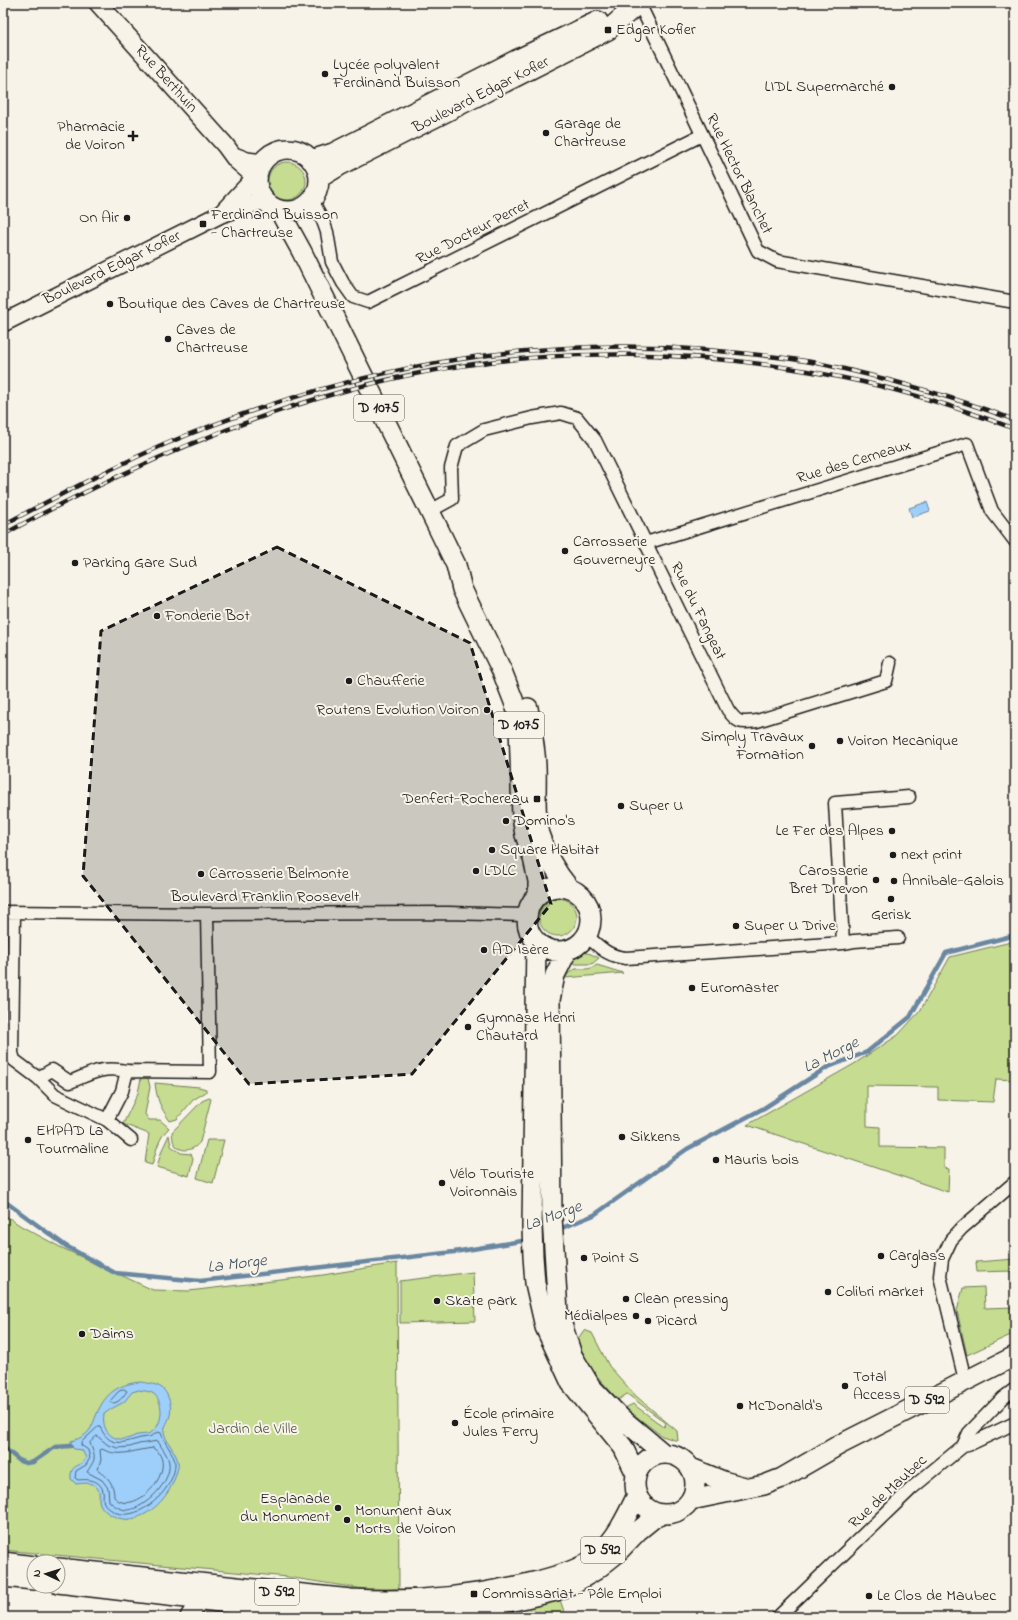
<svg xmlns="http://www.w3.org/2000/svg" width="1018" height="1620" viewBox="0 0 1018 1620" font-family="'Indie Flower',sans-serif">
<rect width="100%" height="100%" fill="#f7f3e8"/>
<filter id="ink" filterUnits="userSpaceOnUse"><feTurbulence type="fractalNoise" baseFrequency=".025" numOctaves="2"/><feDisplacementMap in="SourceGraphic" scale="8" xChannelSelector="R" yChannelSelector="G"/><feConvolveMatrix kernelMatrix="1 2 1 2 8 2 1 2 1" color-interpolation-filters="sRGB"/></filter>
<g filter="url(#ink)">
<!-- green -->
<path fill="#c5dc91" stroke="#707c56" d="M268 181a19 19 0 1 1 38 0a19 19 0 1 1-38 0Z
M539 917a19 19 0 1 1 38 0a19 19 0 1 1-38 0Z
M 1015,941 L 1015,1080 L 996,1079 L 993,1102 L 938,1100 L 938,1087 L 867,1086 L 867,1126 L 880,1127 L 880,1147 L 944,1148 L 944,1168 L 949,1169 L 948,1192 L 747,1125 L 854,1064 L 898,1035 L 920,1011 L 950,957 Z
M 583,952 L 591,954 L 599,958 L 592,964 L 572,964 L 563,970 L 572,957 Z
M 597,965 L 623,973 L 565,978 C 576,961 582,975 597,965 Z
M 142,1074 L 147,1074 L 150,1087 L 145,1114 L 149,1120 L 160,1120 L 169,1128 C 158,1138 156,1152 152,1165 L 145,1163 L 149,1134 L 123,1124 L 138,1093 Z
M 155,1083 L 199,1087 L 206,1089 L 206,1092 L 193,1100 L 177,1119 L 170,1121 C 160,1107 157,1100 155,1083 Z
M 209,1098 L 211,1099 L 200,1142 C 194,1150 183,1153 176,1146 C 172,1142 173,1137 172,1132 L 202,1101 Z
M 169,1135 L 171,1146 L 181,1153 L 191,1154 L 193,1158 L 189,1176 L 157,1167 L 162,1150 Z
M 207,1140 L 224,1140 L 213,1183 L 197,1178 Z
M 3,1214 L 21,1226 L 60,1247 L 153,1290 L 189,1291 L 323,1275 L 397,1263 L 399,1589 L 364,1589 L 287,1577 L 3,1550 Z
M 1015,1259 L 1015,1290 L 1013,1290 L 1012,1271 L 977,1272 L 976,1262 Z
M 473,1272 L 475,1321 L 400,1323 L 400,1281 Z
M 984,1287 L 985,1308 L 1015,1307 L 1015,1333 L 967,1355 L 957,1311 L 963,1288 Z
M 584,1330 L 592,1333 L 609,1366 L 636,1396 L 677,1431 L 678,1441 L 662,1436 L 625,1408 L 633,1404 L 664,1427 L 666,1423 L 627,1394 L 618,1400 L 590,1368 L 577,1340 Z
M 559,1597 L 566,1617 L 432,1617 Z"/>
<!-- water -->
<path fill="#9ecffb" stroke="#6a87a2" fill-rule="evenodd" d="M 927,502 L 930,511 L 912,517 L 909,508 Z
M 140,1382 C 147,1383 158,1384 163,1389 C 169,1395 172,1407 170,1415 C 169,1420 164,1427 164,1432 C 165,1441 176,1451 178,1462 C 179,1465 178,1468 177,1471 C 172,1492 154,1515 131,1519 C 121,1521 104,1514 100,1504 C 98,1500 100,1496 99,1492 C 96,1481 84,1483 76,1484 L 71,1479 C 70,1463 79,1469 86,1458 L 82,1450 L 74,1449 L 71,1446 L 71,1441 C 94,1435 91,1424 100,1407 C 109,1390 122,1384 140,1382 ZM 139,1390 C 144,1391 150,1391 154,1394 C 164,1403 163,1423 153,1431 C 148,1435 144,1434 138,1435 C 135,1435 133,1437 130,1438 C 113,1443 101,1431 104,1414 L 111,1409 L 124,1402 L 132,1392 Z"/>
<g fill="none" stroke-linecap="round" stroke-linejoin="round">
<!-- shore -->
<path stroke="#506475" stroke-width="1" d="M 124,1389 L 127,1391 C 123,1397 118,1404 111,1403 L 110,1401 L 118,1392 Z
M 98,1427 L 100,1427 C 109,1446 120,1444 137,1439 C 146,1436 149,1439 158,1432 L 161,1433 C 164,1443 174,1453 175,1463 C 176,1486 145,1517 122,1514 C 116,1514 107,1508 104,1503 C 102,1499 104,1495 103,1491 C 100,1479 87,1479 78,1480 L 75,1478 L 76,1471 L 86,1465 L 90,1458 L 88,1450 L 81,1445 L 81,1443 Z
M 97,1436 L 108,1445 L 118,1448 L 130,1447 L 139,1444 L 158,1441 C 161,1448 168,1454 169,1463 C 172,1481 146,1508 128,1510 C 121,1510 114,1506 109,1501 L 108,1488 L 102,1480 L 87,1472 C 96,1458 96,1459 90,1443 Z
M 153,1448 C 183,1466 134,1520 114,1497 C 114,1483 108,1477 97,1469 L 101,1460 L 100,1450 L 102,1449 C 115,1456 127,1453 140,1450 C 144,1449 149,1449 153,1448 Z"/>
<!-- stream -->
<path stroke="#6a87a2" stroke-width="4.5" d="M 3,1200 L 66,1246 L 115,1273 L 200,1281 L 454,1252 L 528,1240
M 557,1230 L 594,1215 L 687,1149 L 764,1108 L 826,1068 L 867,1052 L 910,1017 L 946,953 L 1015,935
M 3,1447 L 20,1461 L 26,1463 L 33,1462 L 55,1447 L 71,1446"/>
<!-- street casing -->
<g stroke="#1c1c1c" stroke-width="15">
<path id="street" d="M 639,3 L 758,251 L 777,261 L 1015,302
M 312,200 L 323,221 L 327,232 L 332,262 L 343,283 L 353,297 L 368,302 L 702,135
M 430,511 L 452,499 L 451,468 L 457,446 L 484,430 L 532,418 L 561,413 L 577,418 L 595,440 L 728,710 C 738,724 741,723 757,721 L 886,681 L 890,663
M 646,543 L 967,444 L 992,511 L 1015,541
M 3,912 L 207,914 L 448,913 L 527,915
M 14,913 L 12,1053 L 14,1060 L 38,1078 L 55,1095 L 107,1120 L 131,1140
M 587,936 C 601,948 607,956 626,958 L 843,943 L 854,941 L 898,938
M 843,943 L 835,803 L 909,797
M 127,1071 L 210,1072 L 207,914
M 38,1078 L 52,1070 L 70,1082 C 92,1073 102,1066 127,1071 L 122,1091 L 107,1120
M 965,1380 L 940,1276 L 942,1259 L 951,1240 L 962,1228 L 1015,1182
M 963,1446 L 968,1445 L 1015,1423
M 778,1617 L 912,1488 L 963,1446 L 969,1433 L 1003,1398 L 1015,1389"/>
</g>
<!-- secondary casing -->
<g stroke="#1c1c1c" stroke-width="20">
<path id="secondary" d="M 98,3 L 225,145 L 236,160 L 258,179
M 234,156 L 247,161 L 263,163
M 223,212 L 251,182 L 257,179
M 3,323 L 221,214 L 264,200
M 189,1617 L 200,1599 L 202,1589"/>
</g>
<!-- primary casing -->
<g stroke="#1c1c1c" stroke-width="22">
<path id="primary" d="M257 180a31 31 0 1 1 62 0a31 31 0 1 1-62 0Z
M 311,160 L 333,153 L 516,60 L 598,21
M 319,178 L 339,166 L 608,30 L 639,3
M 279,210 L 302,252 L 440,532 L 456,565 L 462,589 L 502,671 L 516,707 L 519,726 L 522,817 L 525,835 L 533,858 L 538,881 L 538,895
M 528,708 C 531,727 535,746 536,766 C 537,786 534,814 539,834 C 545,853 556,872 569,888
M527 919a32 32 0 1 1 64 0a32 32 0 1 1-64 0Z
M 536,941 L 532,1227 L 533,1256 L 535,1283 L 545,1327 L 571,1383 L 623,1447 L 636,1474
M 567,951 L 555,975 L 550,1000 L 552,1217 L 558,1312 L 572,1355 L 591,1387 L 621,1418 L 664,1454
M635 1484a30 30 0 1 1 60 0a30 30 0 1 1-60 0Z
M 691,1468 L 723,1481 L 745,1487
M 691,1500 L 764,1485 L 782,1478 L 839,1445 L 1015,1356
M 3,1562 L 34,1566
M 58,1568 L 351,1599 C 414,1603 477,1596 538,1581 C 556,1576 583,1569 597,1556 C 616,1539 626,1518 637,1495
M 3,1577 L 34,1580
M 58,1583 L 287,1610 L 387,1615 L 462,1610 L 509,1602 L 556,1591 L 574,1583 L 596,1570 L 616,1554 L 638,1531 L 654,1518 L 661,1515"/>
</g>
<!-- street -->
<use href="#street" stroke="#f7f3e8" stroke-width="12"/>
<!-- secondary -->
<use href="#secondary" stroke="#f7f3e8" stroke-width="17"/>
<!-- primary -->
<use href="#primary" stroke="#f7f3e8" stroke-width="19"/>
<!-- rail casing -->
<g stroke="#1c1c1c" stroke-width="4.5">
<path id="rail" d="M 3,525 C 71,489 140,452 213,425 C 372,365 536,336 706,350 C 743,353 780,356 817,363 C 884,377 950,396 1015,420
M 3,535 C 41,513 81,494 121,475 C 193,441 267,412 344,391 C 512,344 693,344 863,382 C 915,394 965,410 1015,429"/>
</g>
<!-- rail -->
<use href="#rail" stroke="#f7f3e8" stroke-width="3" stroke-dasharray="9" stroke-linecap="butt"/>
</g>
</g>
<!-- marked area -->
<path fill="#1c1c1c" fill-opacity="0.2" stroke="#1c1c1c" stroke-width="3" stroke-dasharray="8 5" stroke-linejoin="round" d="M 277,547 L 470,643 L 551,904 L 412,1074 L 249,1084 L 83,876 L 101,631 Z"/>
<!-- markers -->
<g fill="#1c1c1c" stroke="#f7f3e8" stroke-width="1.5">
<rect x="604" y="26" width="8" height="8" rx="2"/>
<circle cx="325" cy="74" r="4"/>
<circle cx="892" cy="87" r="4"/>
<circle cx="546" cy="133" r="4"/>
<path d="M131 130h4v4h4v4h-4v4h-4v-4h-4v-4h4z"/>
<circle cx="127" cy="218" r="4"/>
<rect x="199" y="220" width="8" height="8" rx="2"/>
<circle cx="110" cy="304" r="4"/>
<circle cx="168" cy="339" r="4"/>
<circle cx="565" cy="551" r="4"/>
<circle cx="75" cy="563" r="4"/>
<circle cx="157" cy="616" r="4"/>
<circle cx="349" cy="681" r="4"/>
<circle cx="487" cy="710" r="4"/>
<circle cx="840" cy="741" r="4"/>
<circle cx="812" cy="746" r="4"/>
<rect x="533" y="795" width="8" height="8" rx="2"/>
<circle cx="621" cy="806" r="4"/>
<circle cx="506" cy="821" r="4"/>
<circle cx="892" cy="831" r="4"/>
<circle cx="492" cy="850" r="4"/>
<circle cx="893" cy="855" r="4"/>
<circle cx="476" cy="871" r="4"/>
<circle cx="201" cy="874" r="4"/>
<circle cx="876" cy="880" r="4"/>
<circle cx="894" cy="881" r="4"/>
<circle cx="891" cy="899" r="4"/>
<circle cx="736" cy="926" r="4"/>
<circle cx="484" cy="950" r="4"/>
<circle cx="692" cy="988" r="4"/>
<circle cx="468" cy="1027" r="4"/>
<circle cx="622" cy="1137" r="4"/>
<circle cx="28" cy="1140" r="4"/>
<circle cx="716" cy="1160" r="4"/>
<circle cx="442" cy="1183" r="4"/>
<circle cx="881" cy="1256" r="4"/>
<circle cx="584" cy="1258" r="4"/>
<circle cx="828" cy="1292" r="4"/>
<circle cx="626" cy="1299" r="4"/>
<circle cx="437" cy="1301" r="4"/>
<circle cx="636" cy="1316" r="4"/>
<circle cx="648" cy="1321" r="4"/>
<circle cx="82" cy="1334" r="4"/>
<circle cx="845" cy="1386" r="4"/>
<circle cx="740" cy="1406" r="4"/>
<circle cx="455" cy="1423" r="4"/>
<circle cx="338" cy="1508" r="4"/>
<circle cx="347" cy="1520" r="4"/>
<rect x="470" y="1590" width="8" height="8" rx="2"/>
<circle cx="869" cy="1596" r="4"/>
</g>
<g text-anchor="middle" dominant-baseline="central" stroke-width="4" stroke-linejoin="round" paint-order="stroke">
<!-- shield labels -->
<g fill="#f7f3e8" stroke="#5e5c59" stroke-width="1">
<rect x="354" y="395" width="50" height="26" rx="3"/>
<rect x="494" y="712" width="50" height="26" rx="3"/>
<rect x="905" y="1387" width="44" height="26" rx="3"/>
<rect x="581" y="1537" width="44" height="26" rx="3"/>
<rect x="255" y="1579" width="44" height="26" rx="3"/>
</g>
<g font-size="15" font-weight="bold" fill="#1c1c1c">
<text x="379" y="408">D 1075</text>
<text x="519" y="725">D 1075</text>
<text x="927" y="1400">D 592</text>
<text x="603" y="1550">D 592</text>
<text x="277" y="1592">D 592</text>
</g>
<!-- poi labels -->
<g font-size="16" fill="#1c1c1c" stroke="#f7f3e8" text-anchor="start">
<text x="616" y="30">Edgar Kofler</text>
<text x="333" y="65">Lycée polyvalent<tspan x="333" dy="18">Ferdinand Buisson</tspan></text>
<text x="884" y="87" text-anchor="end">LIDL Supermarché</text>
<text x="554" y="124">Garage de<tspan x="554" dy="18">Chartreuse</tspan></text>
<text x="125" y="127" text-anchor="end">Pharmacie<tspan x="125" dy="18">de Voiron</tspan></text>
<text x="211" y="215">Ferdinand Buisson<tspan x="211" dy="18">- Chartreuse</tspan></text>
<text x="119" y="218" text-anchor="end">On Air</text>
<text x="118" y="304">Boutique des Caves de Chartreuse</text>
<text x="176" y="330">Caves de<tspan x="176" dy="18">Chartreuse</tspan></text>
<text x="573" y="542">Carrosserie<tspan x="573" dy="18">Gouverneyre</tspan></text>
<text x="83" y="563">Parking Gare Sud</text>
<text x="165" y="616">Fonderie Bot</text>
<text x="357" y="681">Chaufferie</text>
<text x="479" y="710" text-anchor="end">Routens Evolution Voiron</text>
<text x="804" y="737" text-anchor="end">Simply Travaux<tspan x="804" dy="18">Formation</tspan></text>
<text x="848" y="741">Voiron Mecanique</text>
<text x="529" y="799" text-anchor="end">Denfert-Rochereau</text>
<text x="629" y="806">Super U</text>
<text x="514" y="821">Domino's</text>
<text x="884" y="831" text-anchor="end">Le Fer des Alpes</text>
<text x="500" y="850">Square Habitat</text>
<text x="901" y="855">next print</text>
<text x="484" y="871">LDLC</text>
<text x="868" y="871" text-anchor="end">Carosserie<tspan x="868" dy="18">Bret Drevon</tspan></text>
<text x="209" y="874">Carrosserie Belmonte</text>
<text x="902" y="881">Annibale-Galois</text>
<text x="891" y="915" text-anchor="middle">Gerisk</text>
<text x="744" y="926">Super U Drive</text>
<text x="492" y="950">AD Isère</text>
<text x="700" y="988">Euromaster</text>
<text x="476" y="1018">Gymnase Henri<tspan x="476" dy="18">Chautard</tspan></text>
<text x="36" y="1131">EHPAD La<tspan x="36" dy="18">Tourmaline</tspan></text>
<text x="630" y="1137">Sikkens</text>
<text x="724" y="1160">Mauris bois</text>
<text x="450" y="1174">Vélo Touriste<tspan x="450" dy="18">Voironnais</tspan></text>
<text x="889" y="1256">Carglass</text>
<text x="592" y="1258">Point S</text>
<text x="836" y="1292">Colibri market</text>
<text x="634" y="1299">Clean pressing</text>
<text x="445" y="1301">Skate park</text>
<text x="628" y="1316" text-anchor="end">Médialpes</text>
<text x="656" y="1321">Picard</text>
<text x="90" y="1334">Daims</text>
<text x="853" y="1377">Total<tspan x="853" dy="18">Access</tspan></text>
<text x="748" y="1406">McDonald's</text>
<text x="463" y="1414">École primaire<tspan x="463" dy="18">Jules Ferry</tspan></text>
<text x="330" y="1499" text-anchor="end">Esplanade<tspan x="330" dy="18">du Monument</tspan></text>
<text x="355" y="1511">Monument aux<tspan x="355" dy="18">Morts de Voiron</tspan></text>
<text x="482" y="1594">Commissariat - Pôle Emploi</text>
<text x="877" y="1596">Le Clos de Maubec</text>
</g>
<!-- street labels -->
<g font-size="16" fill="#1c1c1c" stroke="#f7f3e8">
<text transform="translate(166 79) rotate(48)">Rue Berthuin</text>
<text transform="translate(481 95) rotate(-27)">Boulevard Edgar Kofler</text>
<text transform="translate(739 174) rotate(64)">Rue Hector Blanchet</text>
<text transform="translate(473 232) rotate(-27)">Rue Docteur Perret</text>
<text transform="translate(112 268) rotate(-26)">Boulevard Edgar Kofler</text>
<text transform="translate(854 462) rotate(-17)">Rue des Cerneaux</text>
<text transform="translate(698 611) rotate(64)">Rue du Fangeat</text>
<text x="265" y="897">Boulevard Franklin Roosevelt</text>
<text transform="translate(888 1492) rotate(-43)">Rue de Maubec</text>
</g>
<!-- park labels -->
<g font-size="16" fill="#4f563f" stroke="#f7f3e8">
<text x="253" y="1429">Jardin de Ville</text>
</g>
<!-- water labels -->
<g font-size="17" font-style="italic" fill="#43525f" stroke="#f7f3e8">
<text transform="translate(831 1055) rotate(-27)">La Morge</text>
<text transform="translate(553 1216) rotate(-20)">La Morge</text>
<text transform="translate(237 1264) rotate(-7)">La Morge</text>
</g>
</g>
<!-- margin -->
<rect width="1018" height="1620" fill="none" stroke="#f7f3e8" stroke-width="16"/>
<rect x="8" y="8" width="1002" height="1604" fill="none" stroke="#1c1c1c" stroke-width="1.5" filter="url(#ink)"/>
<!-- north arrow -->
<g transform="translate(46 1574) rotate(274)"><circle r="19" fill="#f7f3e8" stroke="#9f9d96"/>
<path d="M0-3L7 15L0 10L-7 15Z" fill="#1c1c1c"/>
<text y="-6" font-size="11" font-weight="bold" text-anchor="middle" fill="#1c1c1c">N</text>
</g>
</svg>
